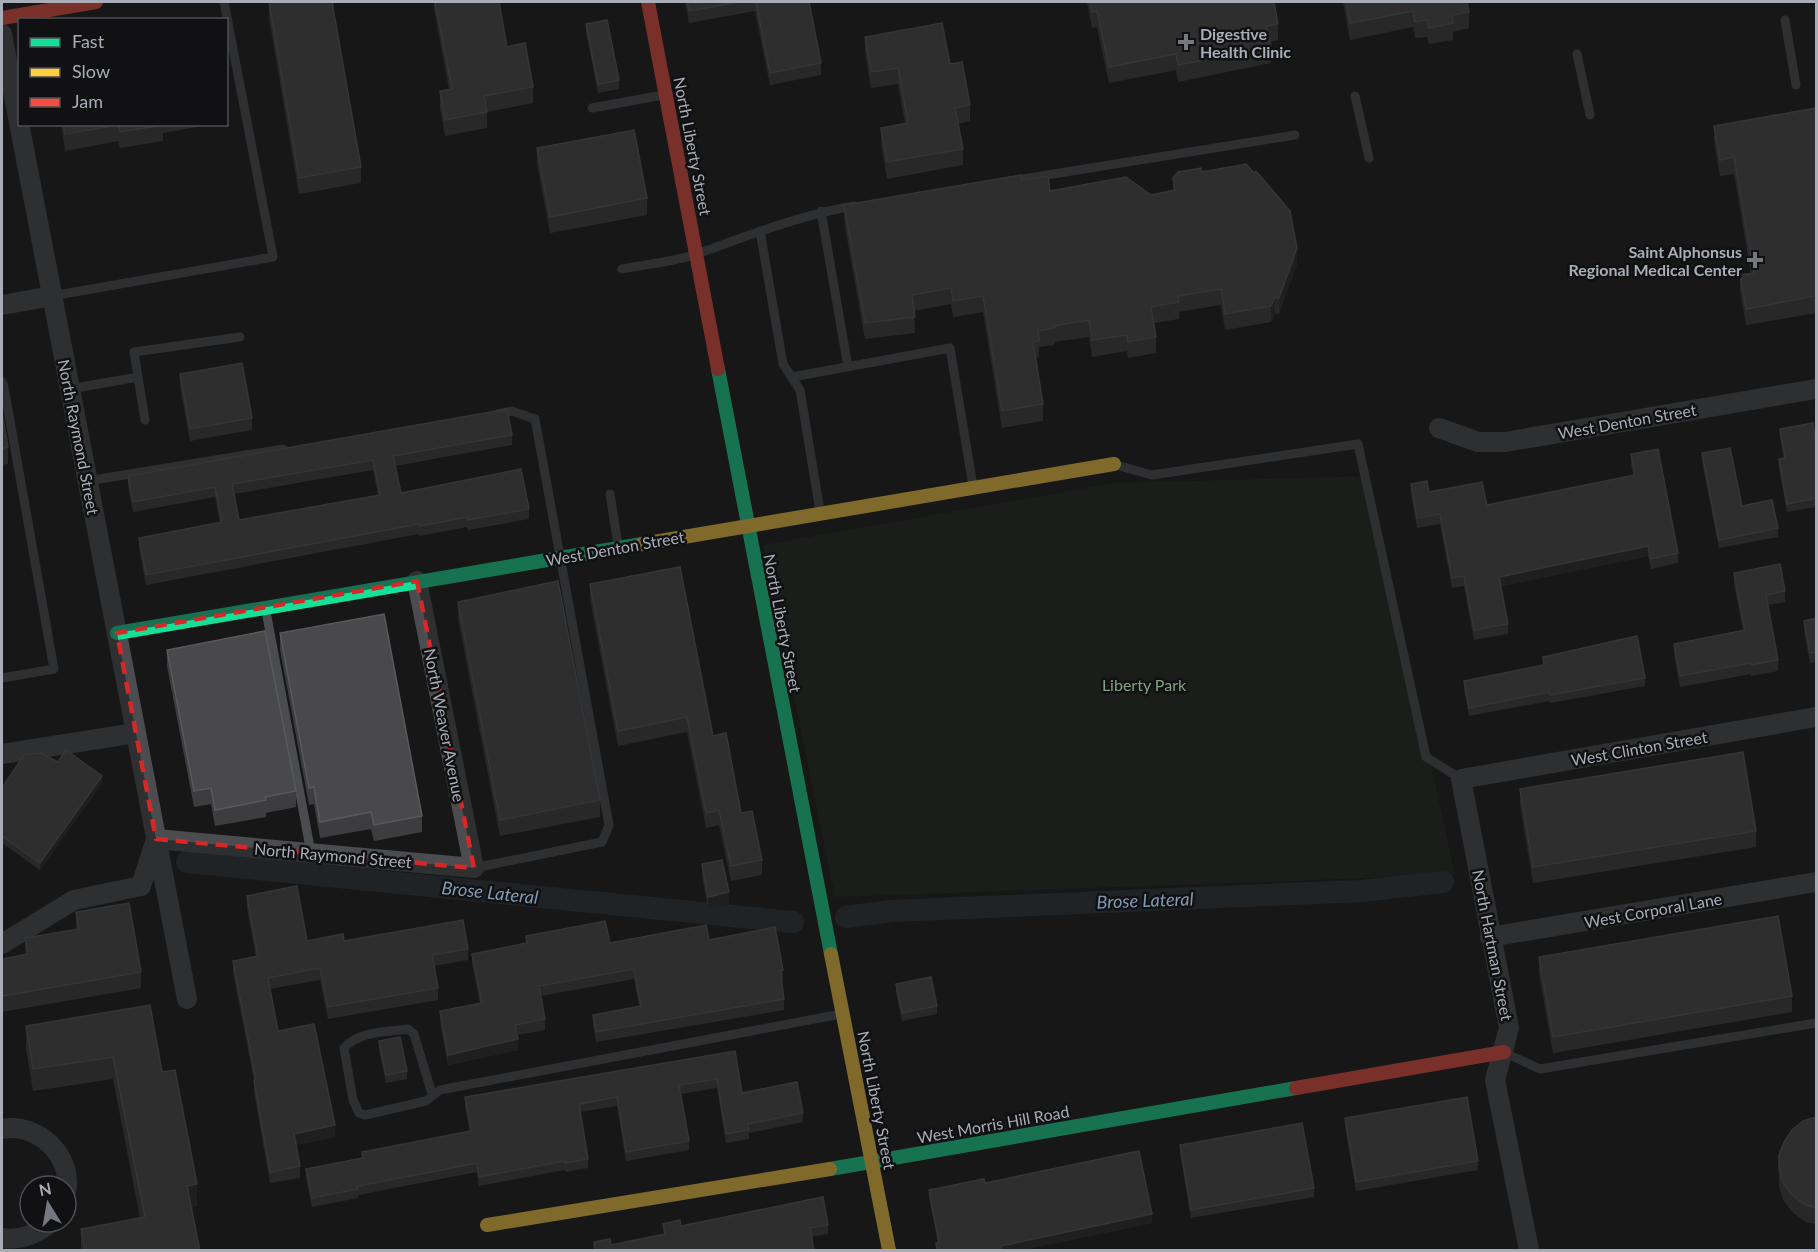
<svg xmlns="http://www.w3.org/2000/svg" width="1818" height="1252" viewBox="0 0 1818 1252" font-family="Lato,sans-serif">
<rect width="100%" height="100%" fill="#171717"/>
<!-- green -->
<path fill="#1d241e" d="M 1369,476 L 1455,875 L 835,897 L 763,545 L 1115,483 Z"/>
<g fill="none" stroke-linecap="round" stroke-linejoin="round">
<!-- canal -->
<path stroke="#2a3239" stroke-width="22" d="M 187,862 L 793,922
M 846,917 L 892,911 L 1361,891 L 1443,882"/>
<!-- lane -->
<path stroke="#4b4c50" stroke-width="9" d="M 1785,20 L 1796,85
M 1577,54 L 1590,115
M 1355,96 L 1369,158
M 592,108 L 663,95
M 1010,181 L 1295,135
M 821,211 L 848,367
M 760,231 L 783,364 L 800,390 L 820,511
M 622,269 C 647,264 675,262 699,253 C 751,235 800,215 854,206
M 52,296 L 273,257 L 224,2
M 138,377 L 145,420
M 792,377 L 950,348 L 973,486
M 2,382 L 4,387 L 54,669 L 2,678
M 70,389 L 138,377 L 134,352 L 240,337
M 1116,465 L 1152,475 L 1358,444 L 1426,757 L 1461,779
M 87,481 L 283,449
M 610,494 L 618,545
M 266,611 L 311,853
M 474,868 L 602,842 L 609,825 L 535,419 L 512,411 L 498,414
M 1505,1053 L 1540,1069 L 1816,1023
M 432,1094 L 414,1034 L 408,1029 C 387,1032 358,1031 344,1048 L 353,1100 L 359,1113 L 365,1115 L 426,1101 L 440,1090 L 841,1014"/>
<!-- street -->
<path stroke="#4b4c50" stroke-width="20" d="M 2,34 L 187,999
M 2,305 L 52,296
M 1439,428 L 1478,442 L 1505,442 L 1816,389
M 2,754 L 136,733
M 1490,937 L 1816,882
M 2,944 L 74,900 L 141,886 L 156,839 L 474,868 L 417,581
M 2,1129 C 37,1122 74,1156 66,1192
M 2,1238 C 21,1241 37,1234 51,1222
M 1529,1250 L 1495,1080 L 1509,1028 L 1461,779 L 1816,717"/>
<!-- fast -->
<path stroke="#16e098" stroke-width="14" d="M 718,369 L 831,954
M 117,633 L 642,544
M 830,1169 L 1296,1088"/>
<!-- slow -->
<path stroke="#ffcf43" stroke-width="14" d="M 642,544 L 1114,464
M 831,954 L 889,1250
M 487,1225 L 830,1169"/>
<!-- jam -->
<path stroke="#f24e42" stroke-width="14" d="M 648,2 L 718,369
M 2,18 L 96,2
M 1296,1088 L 1504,1052"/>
</g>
<!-- wall -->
<path fill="#3d3d3f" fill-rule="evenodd" d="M 269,2 L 361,167 L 361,183 L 299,194 L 269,18 Z
M 434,2 L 499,2 L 507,47 L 533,87 L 533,103 L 487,112 L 487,128 L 445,136 L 440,108 L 440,91 L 449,89 L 434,9 Z
M 685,2 L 809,2 L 821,63 L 821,75 L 770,85 L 755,11 L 689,23 Z
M 1087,2 L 1274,2 L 1278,24 L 1278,40 L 1269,42 L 1271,47 L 1271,63 L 1178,82 L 1176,70 L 1109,83 L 1097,27 L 1092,28 Z
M 1343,2 L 1467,2 L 1469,12 L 1469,28 L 1453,32 L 1453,40 L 1429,44 L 1427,37 L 1415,38 L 1413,27 L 1350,40 Z
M 586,24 L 619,80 L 619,89 L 598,93 L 586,32 Z
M 865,37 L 950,64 L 970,105 L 970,121 L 958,124 L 963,149 L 963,165 L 887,179 L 881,144 L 881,128 L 905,123 L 898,84 L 871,88 L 865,53 Z
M 1816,108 L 1816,313 L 1746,325 L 1740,291 L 1740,275 L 1751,273 L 1734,174 L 1720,176 L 1714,142 L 1714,126 Z
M 61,124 L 213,124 L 163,133 L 163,141 L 120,148 L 118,141 L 65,151 Z
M 537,148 L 647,198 L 647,215 L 550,233 L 537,164 Z
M 1202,172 L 1297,264 L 1279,314 L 1275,313 L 1271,322 L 1225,330 L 1221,305 L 1179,312 L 1179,319 L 1154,323 L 1156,337 L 1156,353 L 1128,358 L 1127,351 L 1092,357 L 1089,337 L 1054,342 L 1054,345 L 1039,347 L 1039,357 L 1035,358 L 1043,404 L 1043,421 L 1002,428 L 983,312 L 953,317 L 951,304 L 914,311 L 915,333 L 865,339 L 844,221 L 844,205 L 1022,180 L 1050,191 L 1151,195 L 1173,191 L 1173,178 Z
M 180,374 L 252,418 L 252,430 L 190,441 L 180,387 Z
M 2,413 L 8,447 L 8,464 L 2,465 Z
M 1780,429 L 1816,445 L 1816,507 L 1787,512 L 1779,468 L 1779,459 L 1784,459 L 1780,438 Z
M 512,435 L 512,445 L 395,466 L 401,493 L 529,509 L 529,519 L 468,530 L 467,527 L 419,536 L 419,534 L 146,585 L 139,548 L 139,538 L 220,523 L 215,497 L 133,512 L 128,486 L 128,476 ZM 373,470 L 378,495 L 239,520 L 234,494 Z
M 1702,453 L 1742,506 L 1778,528 L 1778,537 L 1719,548 L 1702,462 Z
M 1631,454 L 1678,553 L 1678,563 L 1651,569 L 1648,556 L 1500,586 L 1508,624 L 1508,634 L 1474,640 L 1464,586 L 1452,588 L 1440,524 L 1417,528 L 1411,494 L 1411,484 L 1429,492 L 1487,505 L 1633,475 L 1631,464 Z
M 1734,573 L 1785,591 L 1785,602 L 1768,605 L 1778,660 L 1778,671 L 1751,676 L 1751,674 L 1680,687 L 1674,655 L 1674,644 L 1743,631 L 1734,584 Z
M 590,584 L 713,736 L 741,813 L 762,860 L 762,875 L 731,881 L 719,825 L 706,828 L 687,732 L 618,746 L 590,599 Z
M 458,602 L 600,800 L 600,817 L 500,836 L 458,619 Z
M 1816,618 L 1816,662 L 1810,663 L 1804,631 L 1804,621 Z
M 280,633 L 422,816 L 422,832 L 374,841 L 371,829 L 320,838 L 314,804 L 309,805 L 280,650 Z
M 167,650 L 296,791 L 296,807 L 266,813 L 266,817 L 215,826 L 211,804 L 194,807 L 167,666 Z
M 1543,657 L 1645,678 L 1645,686 L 1550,703 L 1549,701 L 1469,716 L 1464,689 L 1464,681 L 1543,665 Z
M 1815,737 L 1816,737 L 1816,762 L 1815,753 Z
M 58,762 L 102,783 L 40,870 L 2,843 L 2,788 Z
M 1520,789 L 1756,831 L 1756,847 L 1533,883 L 1520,805 Z
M 702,864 L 729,905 L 708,909 L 702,876 Z
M 247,896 L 307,941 L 344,941 L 468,949 L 468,960 L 434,966 L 438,988 L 438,1000 L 328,1019 L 320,980 L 270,989 L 278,1031 L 335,1137 L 296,1145 L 300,1166 L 300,1178 L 270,1183 L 254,1092 L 254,1080 L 233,973 L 233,961 L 256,957 L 247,908 Z
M 76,912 L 141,972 L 141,988 L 2,1012 L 2,959 L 25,955 L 25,938 L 76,929 Z
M 526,936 L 610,943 L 709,940 L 783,970 L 783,981 L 781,981 L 784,999 L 784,1010 L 596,1042 L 593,1025 L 593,1015 L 639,1006 L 634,979 L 541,996 L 545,1019 L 545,1030 L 517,1035 L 518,1050 L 448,1065 L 440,1022 L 440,1011 L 480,1003 L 472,964 L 472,954 L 526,943 Z
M 1539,957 L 1792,996 L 1792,1012 L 1553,1053 L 1539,974 Z
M 896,984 L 937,1006 L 937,1014 L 902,1021 L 896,992 Z
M 26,1026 L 162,1072 L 197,1206 L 191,1208 L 200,1251 L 81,1251 L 81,1229 L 140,1218 L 113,1079 L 33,1091 L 26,1049 Z
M 379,1041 L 407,1071 L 407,1079 L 386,1083 L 379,1050 Z
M 735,1051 L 742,1093 L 803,1113 L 803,1122 L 749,1133 L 749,1139 L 726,1143 L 717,1088 L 681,1094 L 689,1141 L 689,1150 L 626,1161 L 617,1106 L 580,1112 L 588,1159 L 588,1168 L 565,1172 L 565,1170 L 479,1186 L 477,1172 L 358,1195 L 358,1198 L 312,1207 L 306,1178 L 306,1169 L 362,1158 L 362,1152 L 470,1132 L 465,1106 L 465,1097 Z
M 1816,1117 L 1816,1224 L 1806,1222 L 1793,1213 L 1783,1200 L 1779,1186 L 1779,1155 Z
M 1345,1118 L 1478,1161 L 1478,1170 L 1356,1191 L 1345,1127 Z
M 1180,1145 L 1314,1188 L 1314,1197 L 1191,1218 L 1180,1153 Z
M 985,1183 L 1152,1223 L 1017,1251 L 936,1251 L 936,1243 L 938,1242 L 929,1198 L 929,1190 Z
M 663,1224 L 681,1226 L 828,1225 L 828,1234 L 811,1237 L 814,1251 L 594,1251 L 594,1242 L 611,1245 L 664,1235 Z"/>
<!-- shaded-wall -->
<path fill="#29292a" d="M 1297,248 L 1297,264 L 1279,314 L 1279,298 Z
M 1275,297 L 1275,313 L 1271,322 L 1271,306 Z
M 1648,546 L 1648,556 L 1499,587 L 1499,577 Z
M 102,776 L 102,783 L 40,870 L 40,863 Z
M 729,892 L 729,905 L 708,909 L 708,897 Z
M 518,1039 L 518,1050 L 448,1065 L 448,1055 Z
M 335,1125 L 335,1137 L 294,1145 L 294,1134 Z
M 197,1184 L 197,1206 L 187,1209 L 187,1186 Z
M 1152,1214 L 1152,1223 L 1017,1251 L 1001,1251 L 1001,1246 Z"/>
<!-- building -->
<path fill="#49494c" stroke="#58595d" stroke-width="1.5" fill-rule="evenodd" d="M 269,2 L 332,2 L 361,167 L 299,178 Z
M 435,2 L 499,2 L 507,47 L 525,43 L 533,87 L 484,96 L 487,112 L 445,120 L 440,91 L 452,89 Z
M 687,2 L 739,2 L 689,11 Z
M 756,2 L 809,2 L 821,63 L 770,73 Z
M 1090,2 L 1274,2 L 1278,24 L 1266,26 L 1271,47 L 1178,65 L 1176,54 L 1109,67 L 1097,11 L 1092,12 Z
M 1346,2 L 1467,2 L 1469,12 L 1452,15 L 1453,23 L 1429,28 L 1427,20 L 1415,22 L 1413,11 L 1350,23 Z
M 607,20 L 619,80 L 598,84 L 586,24 Z
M 942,23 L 950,64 L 962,62 L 970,105 L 955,108 L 963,149 L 887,162 L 881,128 L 908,123 L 898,68 L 871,72 L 865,37 Z
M 1816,108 L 1816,296 L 1746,309 L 1740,275 L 1754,273 L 1734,157 L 1720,160 L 1714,126 Z
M 63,124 L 163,124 L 163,125 L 120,132 L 118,125 L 65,134 Z
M 634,130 L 647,198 L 550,217 L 537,148 Z
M 1246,164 L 1254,173 L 1256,171 L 1290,211 L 1297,248 L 1279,298 L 1275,297 L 1271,306 L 1225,314 L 1221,289 L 1178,296 L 1179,302 L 1151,307 L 1156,337 L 1128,342 L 1127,335 L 1092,340 L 1089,320 L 1054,326 L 1054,328 L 1038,331 L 1039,341 L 1033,342 L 1043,404 L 1002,411 L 983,296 L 953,301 L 951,288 L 912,295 L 915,317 L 865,323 L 844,205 L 1021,175 L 1022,180 L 1048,176 L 1050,191 L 1126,177 L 1151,195 L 1175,190 L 1173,178 L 1178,172 L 1201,168 L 1202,172 Z
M 242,363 L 252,418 L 190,429 L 180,374 Z
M 507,409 L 512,435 L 393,456 L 401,493 L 521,469 L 529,509 L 468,520 L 467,517 L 419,526 L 419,524 L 146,575 L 139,538 L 222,522 L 215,487 L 133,502 L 128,476 ZM 373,460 L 380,495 L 239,520 L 232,484 Z
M 2,413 L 8,447 L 2,449 Z
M 1813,423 L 1816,445 L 1816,498 L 1787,504 L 1779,459 L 1785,458 L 1780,429 Z
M 1730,448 L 1742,506 L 1772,500 L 1778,528 L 1719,540 L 1702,453 Z
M 1658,449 L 1678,553 L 1651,559 L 1648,546 L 1499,577 L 1508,624 L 1474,630 L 1464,576 L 1452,578 L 1440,514 L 1417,518 L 1411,484 L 1427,481 L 1429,492 L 1482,482 L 1487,505 L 1635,475 L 1631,454 Z
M 1780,564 L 1785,591 L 1766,595 L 1778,660 L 1751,665 L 1751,663 L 1680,676 L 1674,644 L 1745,630 L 1734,573 Z
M 680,567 L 713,736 L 726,733 L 741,813 L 752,811 L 762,860 L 731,866 L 719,810 L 706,813 L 687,717 L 618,731 L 590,584 Z
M 558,581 L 600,800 L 500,820 L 458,602 Z
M 384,614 L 422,816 L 374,825 L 371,812 L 320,822 L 314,787 L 309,788 L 280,633 Z
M 1816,618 L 1816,652 L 1810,653 L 1804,621 Z
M 265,631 L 296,791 L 265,797 L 266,800 L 215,810 L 211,788 L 194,791 L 167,650 Z
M 1637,636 L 1645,678 L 1550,695 L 1549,692 L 1469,708 L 1464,681 L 1544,665 L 1543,657 Z
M 66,750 L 102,776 L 40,863 L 2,836 L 2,788 L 24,755 L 41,753 L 58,762 Z
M 1743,752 L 1756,831 L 1533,867 L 1520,789 Z
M 722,860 L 729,892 L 708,897 L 702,864 Z
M 297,886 L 307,941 L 343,934 L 344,941 L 463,920 L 468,949 L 432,955 L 438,988 L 328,1007 L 320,968 L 268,978 L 278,1031 L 314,1024 L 335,1125 L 294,1134 L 300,1166 L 270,1172 L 254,1080 L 256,1080 L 233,961 L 258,956 L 247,896 Z
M 129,903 L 141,972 L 2,996 L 2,959 L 28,954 L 25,938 L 79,929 L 76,912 Z
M 1778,916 L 1792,996 L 1553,1037 L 1539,957 Z
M 605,921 L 610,943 L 706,925 L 709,940 L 775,927 L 783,970 L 780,971 L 784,999 L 596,1032 L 593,1015 L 641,1006 L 634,969 L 539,986 L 545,1019 L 515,1025 L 518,1039 L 448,1055 L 440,1011 L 482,1003 L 472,954 L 527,943 L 526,936 Z
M 931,977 L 937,1006 L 902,1013 L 896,984 Z
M 150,1005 L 162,1072 L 175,1070 L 197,1184 L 187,1186 L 200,1251 L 85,1251 L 81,1229 L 145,1217 L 113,1057 L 33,1069 L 26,1026 Z
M 400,1037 L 407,1071 L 386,1075 L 379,1041 Z
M 735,1051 L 742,1093 L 797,1082 L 803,1113 L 748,1124 L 749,1130 L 726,1134 L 717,1079 L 679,1085 L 689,1141 L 626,1152 L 617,1097 L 579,1104 L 588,1159 L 565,1163 L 565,1161 L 479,1177 L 477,1163 L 358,1186 L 358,1189 L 312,1198 L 306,1169 L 363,1158 L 362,1152 L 471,1131 L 465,1097 Z
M 1467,1097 L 1478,1161 L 1356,1182 L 1345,1118 Z
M 1816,1117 L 1816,1208 L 1806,1205 L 1793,1196 L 1783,1183 L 1779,1169 L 1779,1155 L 1784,1142 L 1792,1130 L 1803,1121 Z
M 1302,1123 L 1314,1188 L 1191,1210 L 1180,1145 Z
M 1139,1151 L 1152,1214 L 1001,1246 L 1002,1251 L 937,1251 L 936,1243 L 939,1242 L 929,1190 L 984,1179 L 985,1183 Z
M 823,1197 L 828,1225 L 810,1228 L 814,1251 L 595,1251 L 594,1242 L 610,1239 L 611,1245 L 665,1234 L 663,1224 L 680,1220 L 681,1226 Z"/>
<!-- marked area -->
<path d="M0 0H1818V1252H0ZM 417,581 L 474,868 L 156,839 L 117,633 Z" fill="#171717" fill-opacity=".55" fill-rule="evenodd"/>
<path fill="none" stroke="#d62828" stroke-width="4.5" stroke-dasharray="12 8" stroke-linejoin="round" d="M 417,581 L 474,868 L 156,839 L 117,633 Z"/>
<!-- markers -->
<g fill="#757880" stroke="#111113" stroke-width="2">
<path d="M1183 33h6v6h6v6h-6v6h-6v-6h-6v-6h6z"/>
<path d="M1752 251h6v6h6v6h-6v6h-6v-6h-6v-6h6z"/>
</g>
<g text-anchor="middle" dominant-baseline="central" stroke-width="5" stroke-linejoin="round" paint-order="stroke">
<!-- poi labels -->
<g font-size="16" font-weight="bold" fill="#a8adb8" stroke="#111113" text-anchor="start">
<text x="1200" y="33">Digestive<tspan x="1200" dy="18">Health Clinic</tspan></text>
<text x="1742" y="251" text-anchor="end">Saint Alphonsus<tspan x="1742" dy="18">Regional Medical Center</tspan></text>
</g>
<!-- street labels -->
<g font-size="16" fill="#a8adb8" stroke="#111113">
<text transform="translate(693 146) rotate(79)">North Liberty Street</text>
<text transform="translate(1627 421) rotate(-10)">West Denton Street</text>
<text transform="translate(79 437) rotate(79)">North Raymond Street</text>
<text transform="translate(615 548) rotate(-10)">West Denton Street</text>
<text transform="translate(783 623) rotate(79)">North Liberty Street</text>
<text transform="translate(445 725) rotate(79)">North Weaver Avenue</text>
<text transform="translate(1639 748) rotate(-10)">West Clinton Street</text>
<text transform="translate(333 855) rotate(5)">North Raymond Street</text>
<text transform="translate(1653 910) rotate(-10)">West Corporal Lane</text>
<text transform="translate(1493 945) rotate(79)">North Hartman Street</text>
<text transform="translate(877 1100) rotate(79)">North Liberty Street</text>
<text transform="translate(993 1124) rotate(-10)">West Morris Hill Road</text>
</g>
<!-- park labels -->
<g font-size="16" fill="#7fa381" stroke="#111113">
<text x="1144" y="684">Liberty Park</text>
</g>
<!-- water labels -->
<g font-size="18" font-style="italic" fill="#7f9bb3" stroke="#111113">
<text transform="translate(490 892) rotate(6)">Brose Lateral</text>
<text transform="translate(1145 900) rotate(-2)">Brose Lateral</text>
</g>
</g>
<!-- border -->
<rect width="1818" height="1252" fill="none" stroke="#a8adb8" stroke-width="6"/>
<!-- legend -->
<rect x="18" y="18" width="210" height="108" fill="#111113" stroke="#4d4f55" stroke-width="1.5"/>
<rect x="30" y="38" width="30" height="9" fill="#16e098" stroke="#4d4f55" stroke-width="1.5"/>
<text x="72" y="48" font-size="18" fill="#a8adb8">Fast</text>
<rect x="30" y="68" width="30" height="9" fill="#ffcf43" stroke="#4d4f55" stroke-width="1.5"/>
<text x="72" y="78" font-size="18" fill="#a8adb8">Slow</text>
<rect x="30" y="98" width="30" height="9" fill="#f24e42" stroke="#4d4f55" stroke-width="1.5"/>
<text x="72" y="108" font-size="18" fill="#a8adb8">Jam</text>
<!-- north arrow -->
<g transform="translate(48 1204) rotate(349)"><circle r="28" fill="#111113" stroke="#4d4f55" stroke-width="1.5"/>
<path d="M0-4.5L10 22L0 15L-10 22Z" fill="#757880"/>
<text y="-9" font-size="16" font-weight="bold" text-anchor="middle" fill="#a8adb8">N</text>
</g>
</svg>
